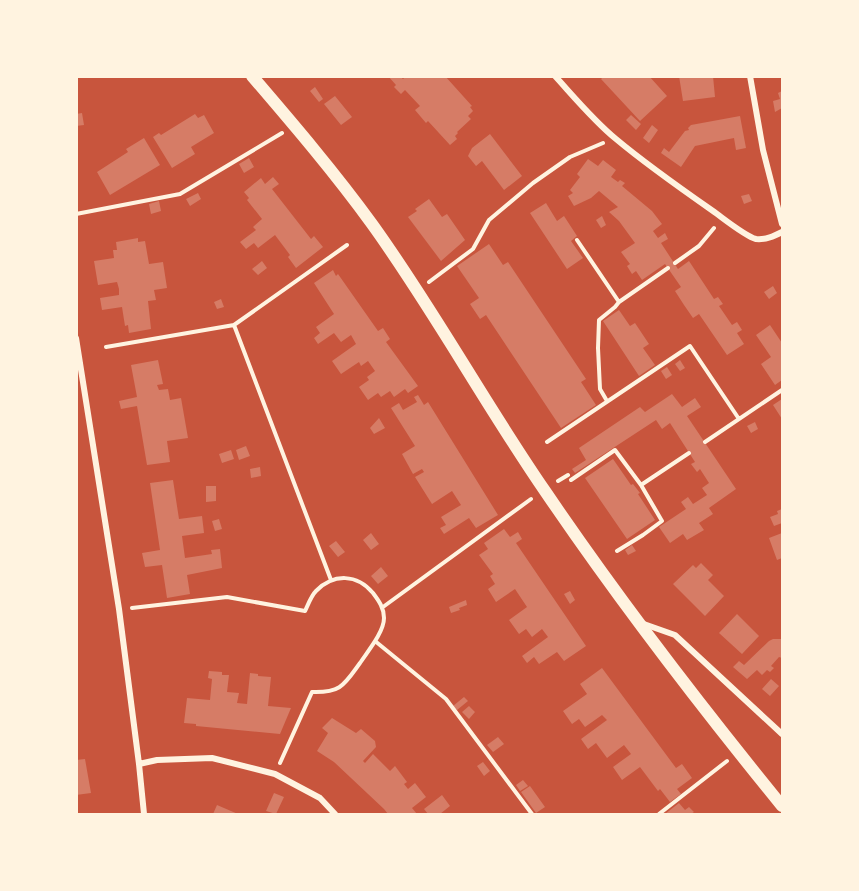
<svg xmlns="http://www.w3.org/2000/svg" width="859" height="891" viewBox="0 0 859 891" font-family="'Open Sans',sans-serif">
<rect width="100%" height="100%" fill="#c8553d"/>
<!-- building -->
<path fill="#d67c66" d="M 388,76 L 400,76 L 403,79 L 406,76 L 445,76 L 472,106 L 470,107 L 473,111 L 468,116 L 471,119 L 457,132 L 458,133 L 455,136 L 457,139 L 450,145 L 428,121 L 426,123 L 415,110 L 420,106 L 405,90 L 401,94 L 394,87 L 396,85 Z
M 604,76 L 649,76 L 667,96 L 640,121 L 601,79 Z
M 679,76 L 713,76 L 715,97 L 683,101 Z
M 315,87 L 323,99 L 319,102 L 310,91 Z
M 782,91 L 782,108 L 775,112 L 773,101 L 780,99 L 778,93 Z
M 335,96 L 352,117 L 341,125 L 324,104 Z
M 82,113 L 84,125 L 76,126 L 76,114 Z
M 195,114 L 198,118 L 204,115 L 214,133 L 191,147 L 195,154 L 172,168 L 153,137 L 159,133 L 161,135 Z
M 631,115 L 641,124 L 636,130 L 626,120 Z
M 740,116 L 746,148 L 736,150 L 734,138 L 695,146 L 681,167 L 661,153 L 664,148 L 669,152 L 685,131 L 689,130 L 688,128 L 691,125 Z
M 652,125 L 658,130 L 649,143 L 643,138 Z
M 490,134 L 522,176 L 504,190 L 482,161 L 476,166 L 468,156 L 472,148 Z
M 144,138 L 160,165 L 110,195 L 97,172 L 128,152 L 126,149 Z
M 249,158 L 254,167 L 244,173 L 239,164 Z
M 588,159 L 598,166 L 603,160 L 616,170 L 611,177 L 618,182 L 620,180 L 625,183 L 622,186 L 652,211 L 662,224 L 653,231 L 658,238 L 665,233 L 668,239 L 661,243 L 678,269 L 689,261 L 714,299 L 718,297 L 723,304 L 719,306 L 732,325 L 737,322 L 742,330 L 737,333 L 744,344 L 727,355 L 699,314 L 693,318 L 684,305 L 675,291 L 681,287 L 665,264 L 642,280 L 636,271 L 632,274 L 627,266 L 630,264 L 621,252 L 635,243 L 619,221 L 609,212 L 618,207 L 599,191 L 591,198 L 574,206 L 568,196 L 573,193 L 570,190 L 580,177 L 577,174 Z
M 273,177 L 279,184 L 272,189 L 311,239 L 314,236 L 323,247 L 296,268 L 288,257 L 290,255 L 275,235 L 258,248 L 254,243 L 246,249 L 240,242 L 256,230 L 253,227 L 262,219 L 247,200 L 249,198 L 244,192 L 261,178 L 265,184 Z
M 198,193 L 201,199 L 190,206 L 186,199 Z
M 749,194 L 752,201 L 744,204 L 741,196 Z
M 429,199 L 442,217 L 447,214 L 465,240 L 441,261 L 408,217 L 417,211 L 415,209 Z
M 159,201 L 161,211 L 151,214 L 149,204 Z
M 546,203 L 557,221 L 564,216 L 577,236 L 571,241 L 583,258 L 567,269 L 530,213 Z
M 602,216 L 606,225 L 601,228 L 596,220 Z
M 138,238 L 138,242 L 145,241 L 149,264 L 163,262 L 167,288 L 154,290 L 156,300 L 148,301 L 151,329 L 129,333 L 128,325 L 125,326 L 122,307 L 102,310 L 100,298 L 119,295 L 119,289 L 117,282 L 98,285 L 94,261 L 114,258 L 113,250 L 117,250 L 116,242 Z
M 489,244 L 503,265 L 508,262 L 586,379 L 581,382 L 596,405 L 561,428 L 486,315 L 480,319 L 470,304 L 479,298 L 457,266 Z
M 262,261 L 267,268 L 258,275 L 252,269 Z
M 333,270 L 336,276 L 338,274 L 378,331 L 383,328 L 390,339 L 386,342 L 418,386 L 408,393 L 405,389 L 394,397 L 390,391 L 381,397 L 378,393 L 368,400 L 359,387 L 369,380 L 367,377 L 375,371 L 368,361 L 361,366 L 359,362 L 341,374 L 332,361 L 356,344 L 351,335 L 341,342 L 334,333 L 318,344 L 314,338 L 320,333 L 316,327 L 334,314 L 314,283 Z
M 773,286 L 777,293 L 769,299 L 764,292 Z
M 221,299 L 224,307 L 217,309 L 214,302 Z
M 619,310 L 630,326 L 635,323 L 649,344 L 643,348 L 655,365 L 639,376 L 603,321 Z
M 770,325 L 782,343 L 782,380 L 775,385 L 761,364 L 771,357 L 756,335 Z
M 158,360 L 163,384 L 157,385 L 159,390 L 168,389 L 170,400 L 181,398 L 188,438 L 167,441 L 170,462 L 147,465 L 137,406 L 121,409 L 119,401 L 137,397 L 131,365 Z
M 680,360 L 685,368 L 680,371 L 675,364 Z
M 667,367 L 672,375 L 666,379 L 661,371 Z
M 672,394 L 682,407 L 695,398 L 701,407 L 687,416 L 736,489 L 709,508 L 713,514 L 699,523 L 704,530 L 687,540 L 683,534 L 670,543 L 659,527 L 686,509 L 681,502 L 688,497 L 693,504 L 707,495 L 702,488 L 709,483 L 700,469 L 697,472 L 691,464 L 695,462 L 670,423 L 662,429 L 656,420 L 575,473 L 572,469 L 586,460 L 579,448 L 640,407 L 645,412 Z
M 418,395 L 424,405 L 428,402 L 498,515 L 476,528 L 469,518 L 444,534 L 440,528 L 446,525 L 441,517 L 461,505 L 452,491 L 432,504 L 415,477 L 424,472 L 422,469 L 413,474 L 402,454 L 415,446 L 391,408 L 399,403 L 403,410 L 417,402 L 414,397 Z
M 782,399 L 782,419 L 773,405 Z
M 379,418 L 385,428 L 374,434 L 370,428 Z
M 755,422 L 758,429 L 751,433 L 747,426 Z
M 246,446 L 250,456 L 239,460 L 236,450 Z
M 231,450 L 234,459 L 222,463 L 219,454 Z
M 613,459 L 631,485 L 633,484 L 640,493 L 638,494 L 655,520 L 627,539 L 585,478 Z
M 260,467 L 261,476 L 251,478 L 250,469 Z
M 173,480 L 179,519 L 202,516 L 204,533 L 182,536 L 185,558 L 212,554 L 211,550 L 220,549 L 222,568 L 187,575 L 190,594 L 167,598 L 162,565 L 145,567 L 142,553 L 160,550 L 150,483 Z
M 206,486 L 216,486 L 216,501 L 206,502 Z
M 782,509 L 782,523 L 774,526 L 770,517 L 778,514 L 777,511 Z
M 219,519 L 222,529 L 215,531 L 212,521 Z
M 504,529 L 510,537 L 518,532 L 522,539 L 516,543 L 586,646 L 564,661 L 557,652 L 539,664 L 534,657 L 527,663 L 522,656 L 548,637 L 542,629 L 532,637 L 526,629 L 519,634 L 509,620 L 527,607 L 515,589 L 496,602 L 488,589 L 495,584 L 490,576 L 493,574 L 479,555 L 488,549 L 484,543 Z
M 371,533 L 379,544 L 371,550 L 363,540 Z
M 782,533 L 782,558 L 777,560 L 769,538 Z
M 336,541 L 345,552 L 338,557 L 329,546 Z
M 632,545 L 636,551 L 628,555 L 625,550 Z
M 701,563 L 713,575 L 708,580 L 724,596 L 705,616 L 673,584 L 693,565 L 696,568 Z
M 381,567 L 388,576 L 378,584 L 371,576 Z
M 570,591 L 575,600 L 570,604 L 564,594 Z
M 466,600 L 467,605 L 459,608 L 460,610 L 451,613 L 449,607 Z
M 737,614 L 759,636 L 742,654 L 719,633 Z
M 773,639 L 782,639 L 782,658 L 779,657 L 771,666 L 774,668 L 770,672 L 767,670 L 762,675 L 757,670 L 747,679 L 733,667 L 739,661 L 744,665 L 769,641 Z
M 602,668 L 676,768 L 682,764 L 692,778 L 677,789 L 681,794 L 670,802 L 660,789 L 658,791 L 640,767 L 622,780 L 613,767 L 631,754 L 624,745 L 607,758 L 596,743 L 588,749 L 581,739 L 607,720 L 602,715 L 585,727 L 579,719 L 572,724 L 563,711 L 587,694 L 580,684 Z
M 209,671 L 222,672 L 222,675 L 229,675 L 227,692 L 239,693 L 237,703 L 247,704 L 250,673 L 258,674 L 258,676 L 271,677 L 268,706 L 291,708 L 280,734 L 196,726 L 196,724 L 184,723 L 187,698 L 210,700 L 212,679 L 208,678 Z
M 771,679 L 779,686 L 770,696 L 762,689 Z
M 464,697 L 468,701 L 457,710 L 453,706 Z
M 469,706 L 475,712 L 469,719 L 462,712 Z
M 332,718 L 356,733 L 361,729 L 375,741 L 376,747 L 363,761 L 365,763 L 373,754 L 390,771 L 395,766 L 407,782 L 404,784 L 408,789 L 415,783 L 426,797 L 412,808 L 417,814 L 388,814 L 384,809 L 334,762 L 317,751 L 328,733 L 322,728 Z
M 498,737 L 504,744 L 493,752 L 487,745 Z
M 85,759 L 91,793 L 76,795 L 76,760 Z
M 483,762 L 490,771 L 484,776 L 477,766 Z
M 523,780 L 528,786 L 520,791 L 516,785 Z
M 530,786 L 545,807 L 536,813 L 521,792 Z
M 274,793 L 284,797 L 276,814 L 266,811 Z
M 442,795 L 450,806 L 440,814 L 428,814 L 424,809 Z
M 679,803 L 685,810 L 689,807 L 694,812 L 691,814 L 665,814 Z
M 217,805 L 238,814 L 213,814 Z"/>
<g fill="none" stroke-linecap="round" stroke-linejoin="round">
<!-- path -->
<path stroke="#fff3e0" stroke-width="4" d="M 76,214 L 180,194 L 282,133
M 577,240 L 619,302
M 675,263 L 699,246 L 714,228
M 429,282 L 473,249 L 489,220 L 533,183 L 570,157 L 603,143
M 234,325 L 331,580
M 106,347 L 234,325 L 347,245
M 607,401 L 600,389 L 598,348 L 599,320 L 615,307 L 619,302 L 668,268
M 547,442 L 690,346 L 739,419
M 705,442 L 782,390
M 571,480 L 615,450 L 641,485 L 689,453
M 558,481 L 568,475
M 617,551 L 643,535 L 662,521 L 641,485
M 383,607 L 531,499
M 132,608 L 227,597 L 305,611 C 308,605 311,596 316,591 C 334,573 357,574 373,593 C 379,601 384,608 384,618 C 384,632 368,651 360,663 C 344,685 341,693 312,692 L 280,763
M 375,641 L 446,699 L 532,814
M 659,814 L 727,761"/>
<!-- minor -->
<path stroke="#fff3e0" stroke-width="6" d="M 555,76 C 575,98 594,121 616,139 C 647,165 680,188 713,211 C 723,218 745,236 756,239 C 766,240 774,236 782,232
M 750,76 L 763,150 L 782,224
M 76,338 L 119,609 L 139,764 L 144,814
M 641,623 L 675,635 L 782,734
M 139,764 L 157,760 L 212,758 L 275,774 L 320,798 L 335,814"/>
<!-- secondary -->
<path stroke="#fff3e0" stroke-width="12" d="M 252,76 C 294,125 335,173 372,224 C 434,310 485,404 545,491 C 619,600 699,704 782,806"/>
</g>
<!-- border -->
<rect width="859" height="891" fill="none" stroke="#fff3e0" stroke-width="156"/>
</svg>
